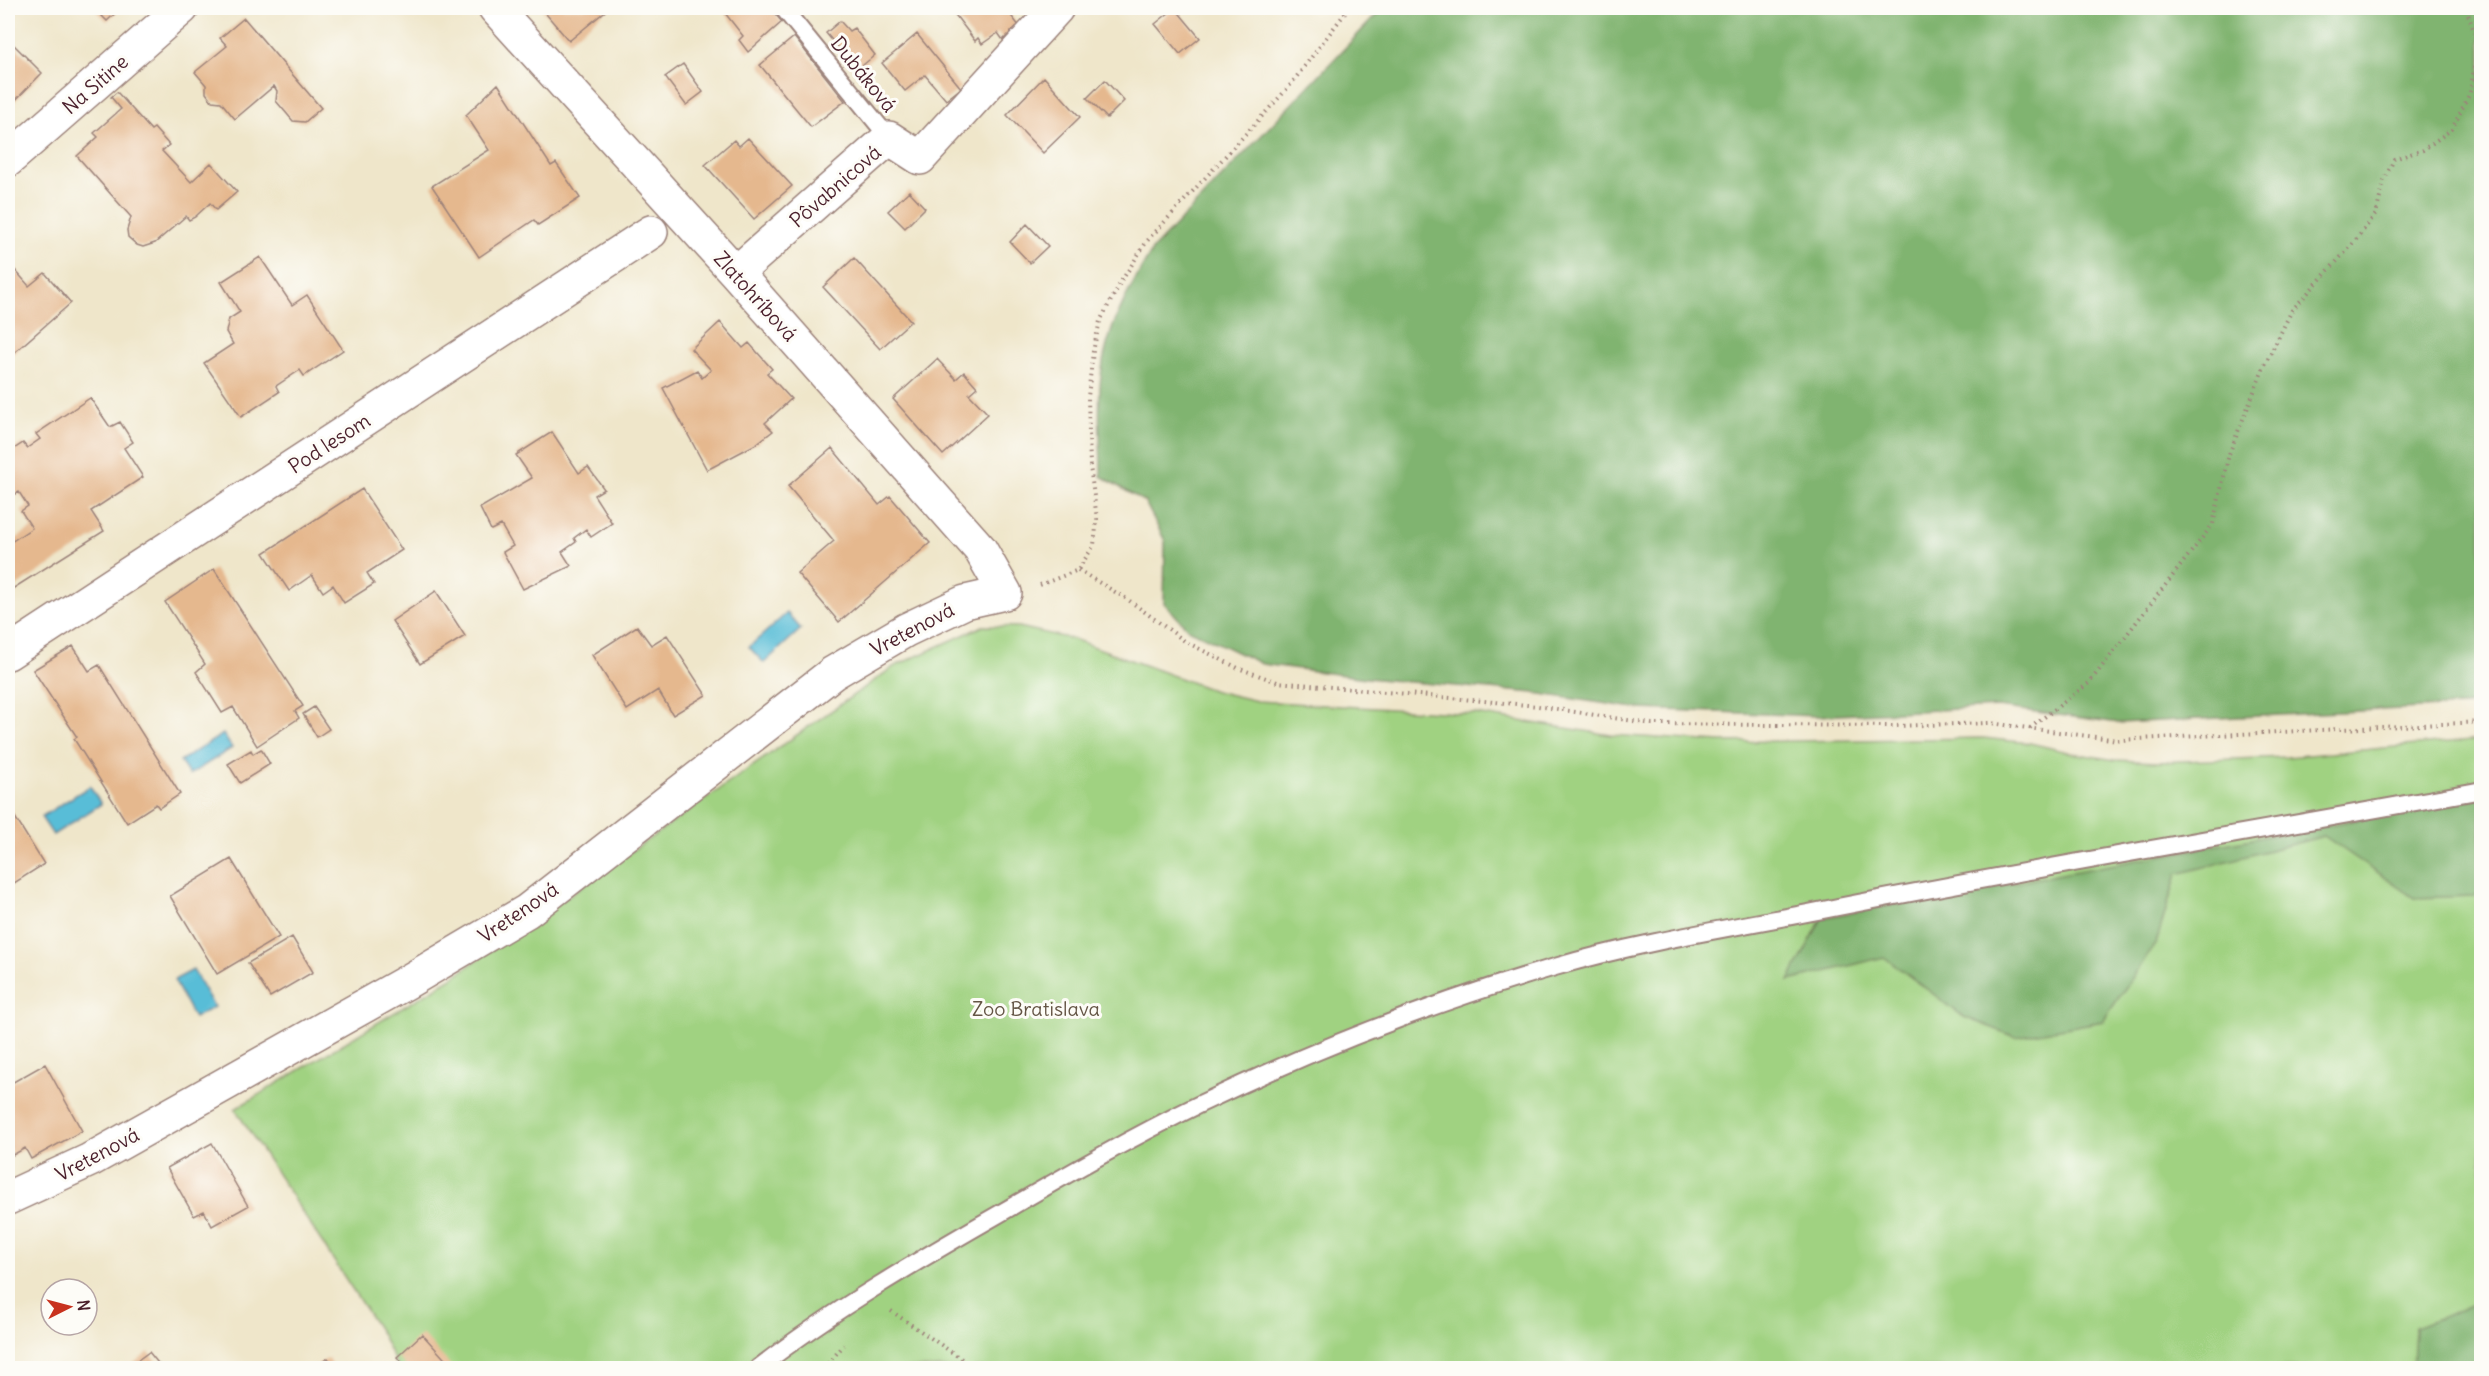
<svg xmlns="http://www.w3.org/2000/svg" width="2489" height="1376" viewBox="0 0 2489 1376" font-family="Delius,sans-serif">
<rect width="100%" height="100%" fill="#fdfcf7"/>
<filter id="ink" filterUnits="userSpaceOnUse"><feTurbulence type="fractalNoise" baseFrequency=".0167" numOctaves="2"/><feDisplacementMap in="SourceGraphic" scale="12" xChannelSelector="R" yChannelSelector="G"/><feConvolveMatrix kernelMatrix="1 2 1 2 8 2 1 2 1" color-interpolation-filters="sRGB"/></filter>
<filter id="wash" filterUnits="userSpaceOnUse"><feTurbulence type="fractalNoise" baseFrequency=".008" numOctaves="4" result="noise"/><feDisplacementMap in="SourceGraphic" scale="24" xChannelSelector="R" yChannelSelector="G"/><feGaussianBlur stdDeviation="1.35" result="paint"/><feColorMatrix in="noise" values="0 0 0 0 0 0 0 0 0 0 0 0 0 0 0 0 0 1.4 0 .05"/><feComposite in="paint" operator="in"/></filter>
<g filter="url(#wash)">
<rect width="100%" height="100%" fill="#efe6ca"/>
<!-- green -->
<path fill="#a0d281" stroke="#757856" stroke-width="1.5" d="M 983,626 L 1019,627 L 1076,640 L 1215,691 L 1257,701 L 1475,714 L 1611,735 L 1721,742 L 1983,738 L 2030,743 L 2072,753 L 2115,760 L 2157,762 L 2287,757 L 2481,739 L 2481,1368 L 398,1368 L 381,1333 L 235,1109 L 450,979 L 895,666 Z"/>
<!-- forest -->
<path fill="#80b46f" stroke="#656a4d" stroke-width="1.5" d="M 1383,8 L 2481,8 L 2481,705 L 2119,723 L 1998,707 L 1817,716 L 1641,709 L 1534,693 L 1366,678 L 1262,664 L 1188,629 L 1164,603 L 1165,541 L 1145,502 L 1101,476 C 1101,444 1097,407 1101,375 C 1106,329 1129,289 1153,249 Z
M 2481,797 L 2481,891 L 2474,896 L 2414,898 L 2324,836 L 2177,874 L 2156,943 L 2103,1021 L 2016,1037 L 1964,1017 L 1884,957 L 1789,981 L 1822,918 Z
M 2481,1302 L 2481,1368 L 2413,1368 L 2415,1327 Z"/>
<!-- water -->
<path fill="#59bdd7" stroke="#526e81" stroke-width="1.5" d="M 787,613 L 801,629 L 764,663 L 749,647 Z
M 223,734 L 232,748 L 189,775 L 180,761 Z
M 90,786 L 101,804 L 53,835 L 41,817 Z
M 193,970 L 214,1007 L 194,1018 L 174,980 Z"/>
<g id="blocks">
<!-- building -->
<path fill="#e5b88e" d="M 94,8 L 121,8 L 107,21 Z
M 541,8 L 609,8 L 569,41 Z
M 721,8 L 770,8 L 782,22 L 748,52 L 739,40 L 743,36 Z
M 950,8 L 1005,8 L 1020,27 L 1016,27 L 1003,40 L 998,33 L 982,44 L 978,38 L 975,41 Z
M 1175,8 L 1200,38 L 1180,54 L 1155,24 Z
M 244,18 L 321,108 L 305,122 L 293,121 L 276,101 L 277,91 L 274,86 L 235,119 L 221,102 L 212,101 L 206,93 L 206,85 L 195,72 L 227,46 L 220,38 Z
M 840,21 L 849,31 L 854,28 L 875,55 L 857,70 L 826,33 Z
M 917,34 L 961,88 L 946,100 L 925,75 L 905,91 L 882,63 Z
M 794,37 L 845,101 L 811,127 L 760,65 Z
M 8,39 L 42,73 L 8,108 Z
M 683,64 L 703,92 L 686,105 L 665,77 Z
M 1044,77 L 1080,117 L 1043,153 L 1007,115 Z
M 1105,80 L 1124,101 L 1107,118 L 1087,98 Z
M 498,84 L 551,166 L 556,163 L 580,198 L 538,225 L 534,220 L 479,257 L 432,186 L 489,150 L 466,115 Z
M 117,92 L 151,130 L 154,128 L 169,145 L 162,151 L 191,182 L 211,163 L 237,192 L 216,210 L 210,203 L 195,217 L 189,220 L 186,216 L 155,243 L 143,247 L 137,245 L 128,237 L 127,230 L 131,217 L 77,156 L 98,137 L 94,133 L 121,109 L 111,97 Z
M 748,138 L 792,186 L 754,219 L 705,165 L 734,140 L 739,146 Z
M 909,191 L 925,208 L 905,228 L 888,211 Z
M 1027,224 L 1048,246 L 1030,263 L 1010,242 Z
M 260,257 L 292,305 L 307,295 L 343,350 L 304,376 L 300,370 L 276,386 L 279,392 L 241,417 L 204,363 L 233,344 L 226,332 L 229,319 L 240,312 L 221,282 Z
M 854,258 L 911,321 L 880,349 L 823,287 Z
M 8,262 L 29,286 L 45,273 L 71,303 L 8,358 Z
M 720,322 L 743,348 L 749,343 L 772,369 L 767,373 L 791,399 L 765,423 L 773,431 L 756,444 L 707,470 L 663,388 L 697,370 L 702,378 L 711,370 L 691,349 Z
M 937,359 L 956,379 L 964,372 L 977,387 L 969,394 L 988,414 L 943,455 L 893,399 Z
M 90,398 L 110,427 L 120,422 L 133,442 L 124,448 L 143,477 L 91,511 L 104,531 L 9,591 L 8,587 L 8,544 L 32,528 L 21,511 L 28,506 L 19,492 L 11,496 L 8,492 L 8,453 L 23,443 L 27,448 L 40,439 L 36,434 Z
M 552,432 L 579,473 L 588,467 L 604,489 L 594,495 L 612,523 L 591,537 L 586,529 L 574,538 L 576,542 L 562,552 L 571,566 L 523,589 L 503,552 L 513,546 L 501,525 L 491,530 L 480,508 L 532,478 L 516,455 Z
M 832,448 L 879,505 L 890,496 L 930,543 L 839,622 L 797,573 L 834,541 L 788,486 Z
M 362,489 L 402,550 L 367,573 L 374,584 L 344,603 L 333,585 L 323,592 L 312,575 L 289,591 L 264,553 Z
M 214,569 L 303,706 L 295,711 L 299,718 L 257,746 L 233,707 L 222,713 L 196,672 L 205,664 L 165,602 Z
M 436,591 L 465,636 L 420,664 L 392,621 Z
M 637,626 L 651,645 L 667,635 L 706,695 L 673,715 L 658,690 L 627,710 L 592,655 Z
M 73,646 L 89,671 L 99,665 L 180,794 L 159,808 L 156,804 L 127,823 L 74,739 L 77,737 L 33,670 Z
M 314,707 L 329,729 L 317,737 L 303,714 Z
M 261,749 L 270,764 L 240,783 L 228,764 L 251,750 L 253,754 Z
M 8,806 L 44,864 L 8,887 Z
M 231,859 L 279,937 L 217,974 L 170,896 Z
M 292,937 L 313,972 L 270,997 L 248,963 Z
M 45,1064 L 82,1131 L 31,1159 L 25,1148 L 13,1155 L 8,1145 L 8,1085 Z
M 212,1143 L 248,1206 L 212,1226 L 204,1211 L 194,1216 L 167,1168 Z
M 422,1334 L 453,1368 L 407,1368 L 397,1357 Z
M 149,1352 L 162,1368 L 127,1368 Z
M 328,1358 L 335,1368 L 313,1368 Z"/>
</g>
</g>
<g filter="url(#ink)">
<use href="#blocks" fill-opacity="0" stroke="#9c827a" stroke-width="1.5"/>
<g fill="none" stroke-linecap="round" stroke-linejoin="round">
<!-- lane casing -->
<g stroke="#9c827a" stroke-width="20">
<path id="lane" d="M 783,8 L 889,138
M 758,1368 C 833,1310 917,1261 999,1214 C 1066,1175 1132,1137 1202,1103 C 1315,1049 1435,1002 1555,967 C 1640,942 1731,928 1818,911 C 2038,867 2260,831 2482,790"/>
</g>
<!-- street casing -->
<g stroke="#9c827a" stroke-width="36">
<path id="street" d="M 8,160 L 182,8
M 736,273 L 889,138 L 920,158 L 1057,8
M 8,653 L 651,232
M 8,1198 L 90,1160 L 407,982 L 527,911 L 833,673 L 906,630 L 965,602 L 1005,593 L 980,549 L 736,273 L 495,8"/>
</g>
<!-- path -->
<path stroke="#9c827a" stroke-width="4" stroke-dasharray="1.5 4.5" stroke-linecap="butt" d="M 1078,570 L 1127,599 L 1186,642 L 1238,668 L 1277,682 L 1538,706 L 1652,724 L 1894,726 L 1990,723 L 2118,740 L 2482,722
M 1040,585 L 1078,570 L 1094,545 L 1097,519 L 1090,466 L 1088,397 L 1093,351 L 1100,321 L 1122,280 L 1147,241 L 1288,88 L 1349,8
M 2030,728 L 2089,683 L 2213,524 L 2229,454 L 2264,367 L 2292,310 L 2351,246 L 2376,214 L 2384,181 L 2394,159 L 2423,150 L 2452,129 L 2470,93 L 2478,43 L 2466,8
M 891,1311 L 975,1368
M 824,1368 L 844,1345"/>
<!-- lane -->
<use href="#lane" stroke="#fff" stroke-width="16"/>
<!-- street -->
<use href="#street" stroke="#fff" stroke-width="33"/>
</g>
</g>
<g text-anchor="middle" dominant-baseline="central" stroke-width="6" stroke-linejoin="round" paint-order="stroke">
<!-- street labels -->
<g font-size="20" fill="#4a1f2b" stroke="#fdfcf7">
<text transform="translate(864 74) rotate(51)">Dubáková</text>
<text transform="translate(95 84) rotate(-41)">Na Sitine</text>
<text transform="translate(835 186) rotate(-41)">Pôvabnicová</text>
<text transform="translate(756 296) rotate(48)">Zlatohríbová</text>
<text transform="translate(329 443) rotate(-33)">Pod lesom</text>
<text transform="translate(912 629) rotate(-28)">Vretenová</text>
<text transform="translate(518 912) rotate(-34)">Vretenová</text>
<text transform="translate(97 1154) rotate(-28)">Vretenová</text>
</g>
<!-- park labels -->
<g font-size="20" fill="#645545" stroke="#fdfcf7">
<text x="1036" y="1008">Zoo Bratislava</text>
</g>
</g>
<!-- margin -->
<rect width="2489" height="1376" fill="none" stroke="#fdfcf7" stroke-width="30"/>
<!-- north arrow -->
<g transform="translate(69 1307) rotate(84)"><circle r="28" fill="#fdfcf7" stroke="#b5a4a5" stroke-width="1.5"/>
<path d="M0-4.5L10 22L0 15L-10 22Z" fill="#c8321e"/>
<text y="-9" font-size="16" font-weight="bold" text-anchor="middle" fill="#4a1f2b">N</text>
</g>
</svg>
